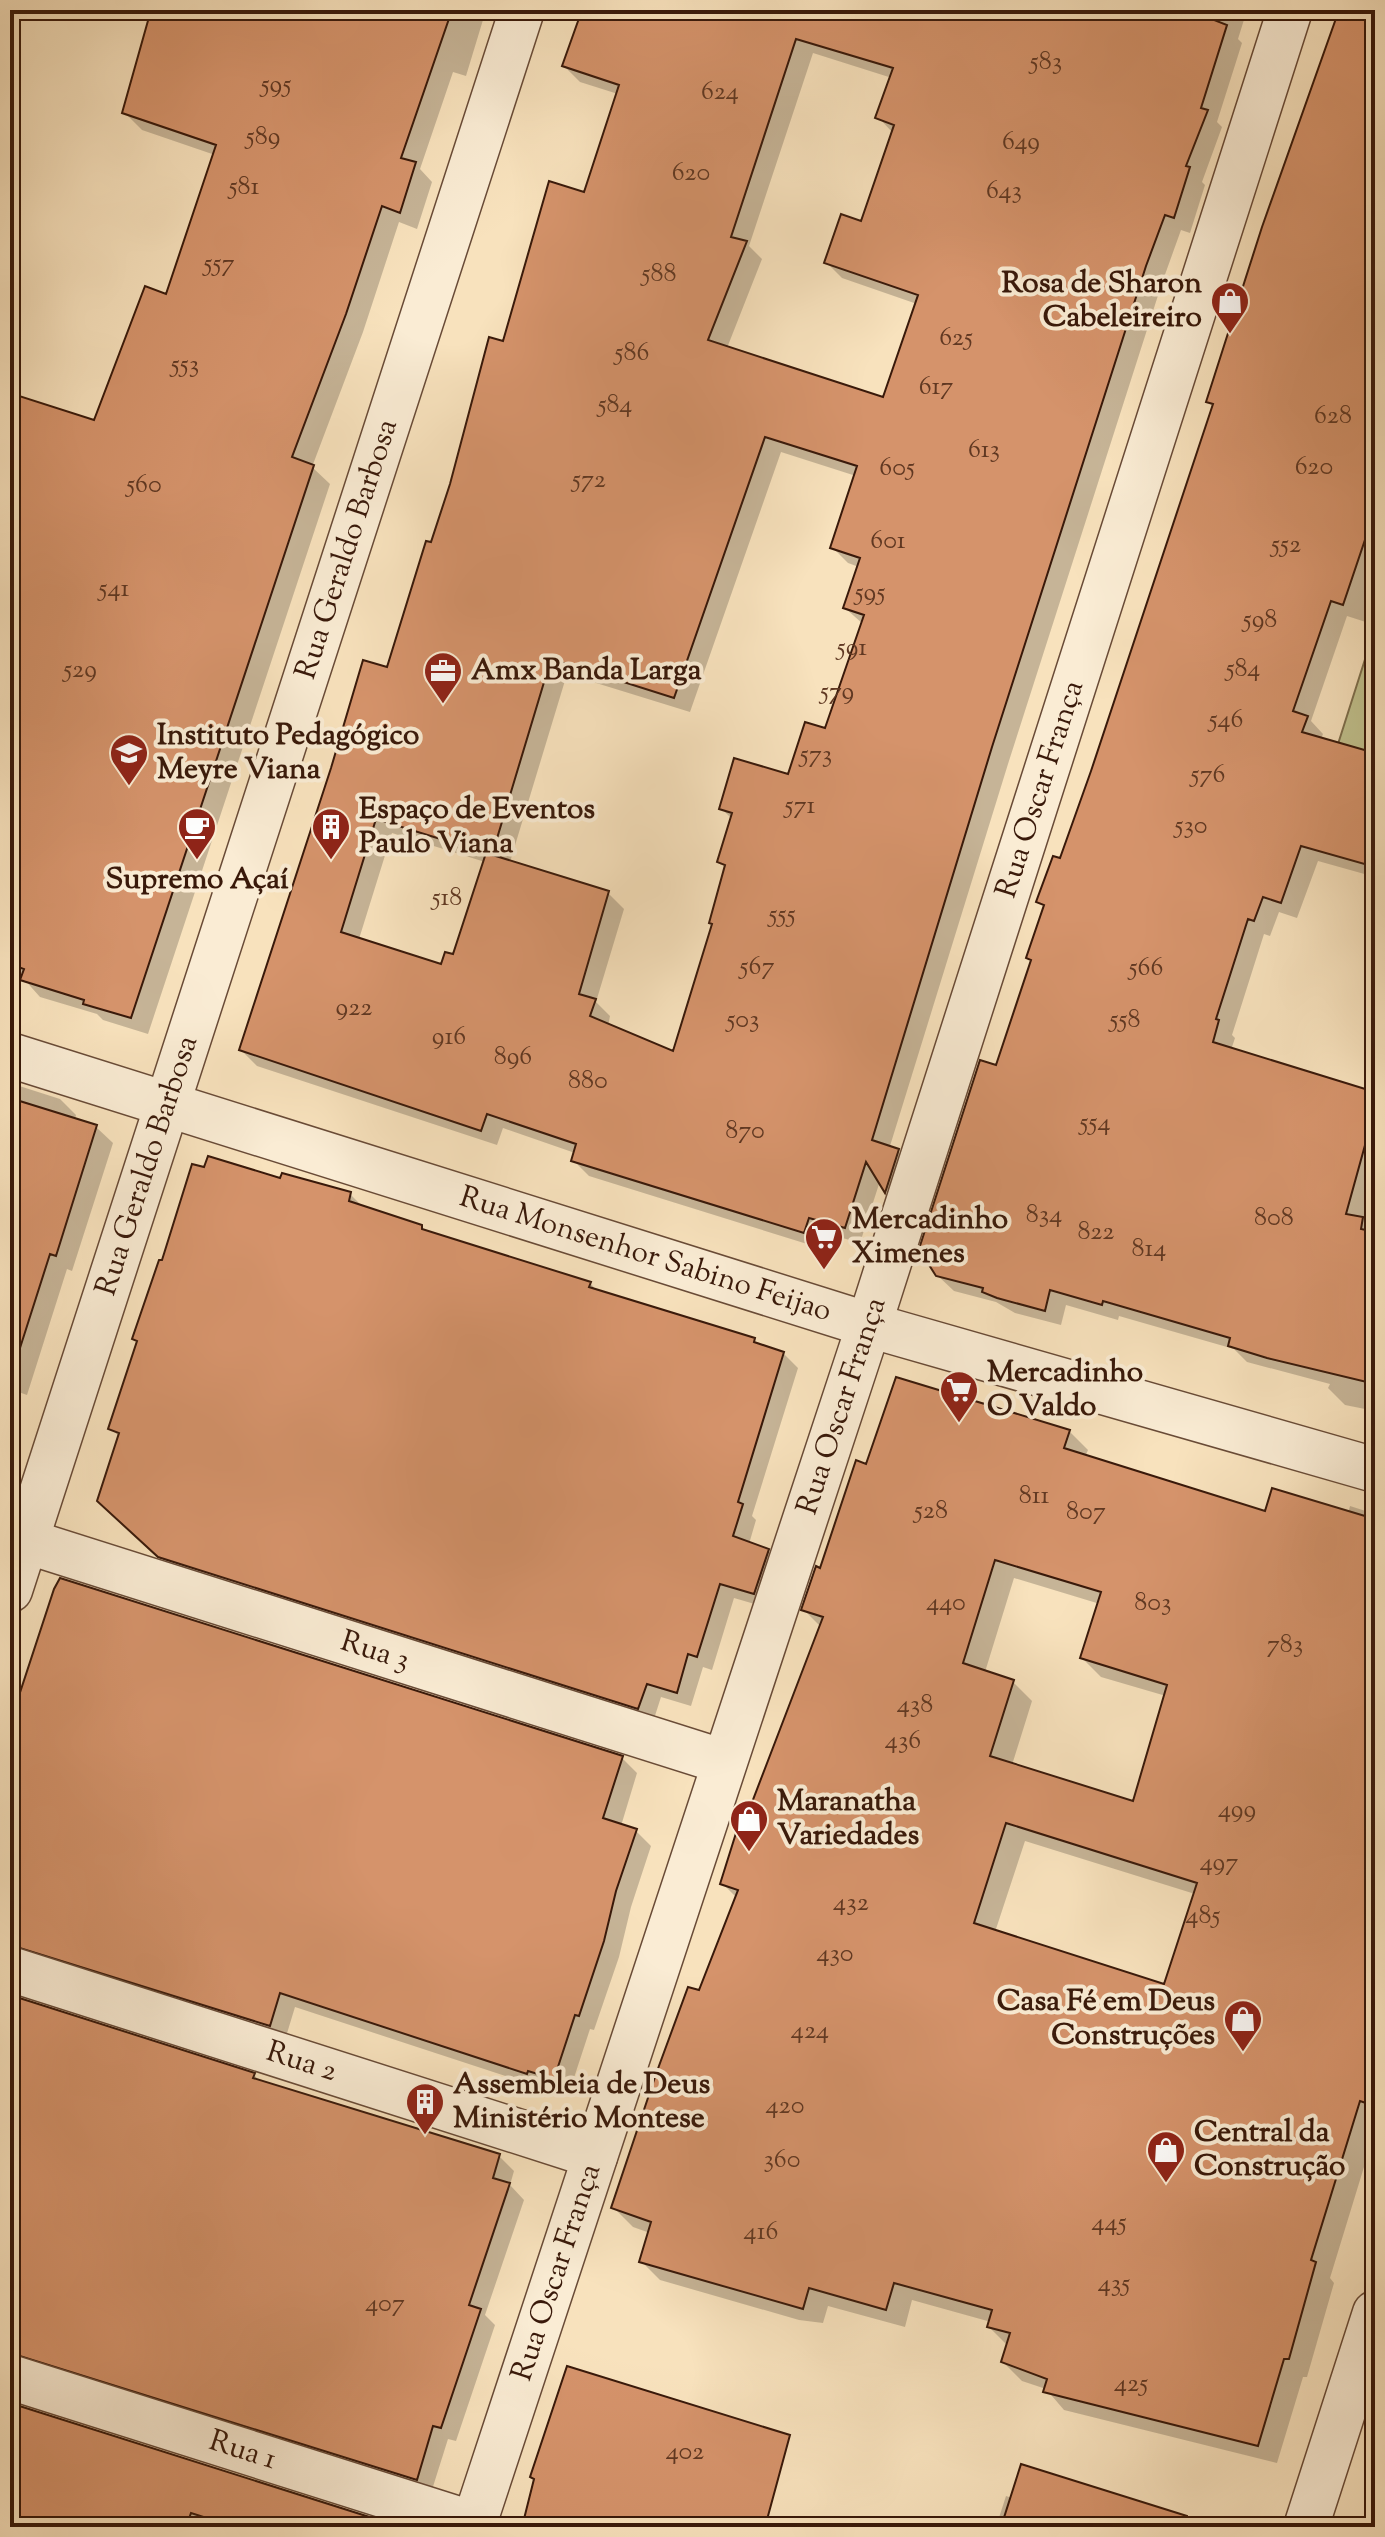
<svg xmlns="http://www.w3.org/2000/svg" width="1385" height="2537" viewBox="0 0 1385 2537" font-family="'Sorts Mill Goudy',serif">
<rect width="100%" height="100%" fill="#f8e2bd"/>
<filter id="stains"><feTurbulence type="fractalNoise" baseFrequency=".0025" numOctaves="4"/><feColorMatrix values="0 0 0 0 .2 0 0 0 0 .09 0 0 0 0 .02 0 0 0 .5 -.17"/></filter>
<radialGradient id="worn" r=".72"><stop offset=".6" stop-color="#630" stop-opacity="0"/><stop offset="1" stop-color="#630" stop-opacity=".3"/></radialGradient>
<!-- green -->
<path fill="#c1c28e" stroke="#7d6e4c" stroke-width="2" d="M 1375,628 L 1375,756 L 1338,744 Z"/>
<!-- shadow -->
<path fill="#0003" fill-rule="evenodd" d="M 10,10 L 31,10 L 27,21 L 10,14 Z
M 153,10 L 486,10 L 466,76 L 453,72 L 420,169 L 432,182 L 417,229 L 399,222 L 363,332 L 312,467 L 330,484 L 148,1034 L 103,1020 L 97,1014 L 40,997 L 23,978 L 10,973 L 10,395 L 95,422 L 168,296 L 215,155 L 142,130 L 124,112 Z
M 616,10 L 1247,10 L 1238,39 L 1242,43 L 1217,122 L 1222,127 L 1202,182 L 1205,185 L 1190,233 L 1181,230 L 1162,283 L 1008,764 L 890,1146 L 914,1166 L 901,1206 L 880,1181 L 860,1243 L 825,1233 L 820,1248 L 589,1176 L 573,1160 L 575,1153 L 503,1128 L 497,1145 L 257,1066 L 241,1050 L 388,669 L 505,344 L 585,194 L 618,94 L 580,82 L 564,66 ZM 813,53 L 892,78 L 878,117 L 893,133 L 862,224 L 826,262 L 842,278 L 917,304 L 884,399 L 727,348 L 762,259 L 749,246 ZM 781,452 L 856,476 L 832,547 L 848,563 L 859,567 L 845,608 L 863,624 L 826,730 L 790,777 L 721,808 L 732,819 L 719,861 L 726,868 L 714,925 L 674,1054 L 608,1026 L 610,1016 L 596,1002 L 624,909 L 608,893 L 510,862 L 567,674 L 690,712 ZM 392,833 L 485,862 L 455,956 L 443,966 L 359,939 Z
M 1341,10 L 1375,10 L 1375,625 L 1347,616 L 1311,721 L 1323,734 L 1321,739 L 1375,755 L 1375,877 L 1318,861 L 1297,918 L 1279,912 L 1270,936 L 1264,934 L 1232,1035 L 1235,1038 L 1231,1050 L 1375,1094 L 1375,1411 L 1345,1405 L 1328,1388 L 1330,1384 L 1247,1362 L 1234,1349 L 1119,1316 L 1118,1320 L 1066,1305 L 1061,1325 L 1015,1313 L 996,1302 L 954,1291 L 937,1275 L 997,1068 L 1032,962 L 1028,957 L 1045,908 L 1039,902 L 1061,860 L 1214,408 L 1208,401 Z
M 10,1083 L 60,1099 L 76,1115 L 75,1120 L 96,1127 L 113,1143 L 72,1271 L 67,1269 L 27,1395 L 10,1389 Z
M 282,1181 L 350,1194 L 364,1208 L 421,1227 L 427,1233 L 590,1283 L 599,1293 L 754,1340 L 760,1346 L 783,1353 L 798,1368 L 752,1516 L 756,1520 L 749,1544 L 768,1551 L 782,1565 L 768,1608 L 734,1598 L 712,1670 L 703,1667 L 691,1706 L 661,1697 L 653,1722 L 175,1570 L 114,1516 L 120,1437 L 110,1428 L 138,1343 L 134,1339 Z
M 1069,1431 L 1088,1450 L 1085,1457 L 1266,1514 L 1348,1513 L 1350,1506 L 1375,1514 L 1375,2131 L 1330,2278 L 1334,2283 L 1307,2377 L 1303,2377 L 1277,2463 L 1064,2410 L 1046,2389 L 1022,2381 L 1003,2362 L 1008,2346 L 989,2327 L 991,2322 L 912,2300 L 905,2327 L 828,2306 L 823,2323 L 799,2320 L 660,2280 L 641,2261 L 650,2233 L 633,2227 L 614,2208 L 737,1898 L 722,1883 L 821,1627 L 804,1610 L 867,1467 ZM 1014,1578 L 1100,1604 L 1082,1658 L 1101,1677 L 1166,1696 L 1134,1804 L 1012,1765 L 1032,1701 L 1013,1682 L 985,1672 ZM 1025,1841 L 1195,1894 L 1165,1986 L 995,1932 Z
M 10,1727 L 622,1758 L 637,1773 L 621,1826 L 636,1831 L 651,1846 L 631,1907 L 619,1957 L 594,2030 L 590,2029 L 569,2093 L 543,2085 L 542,2088 L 295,2007 L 285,2040 L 43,1962 L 10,1926 Z
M 10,1997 L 254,2075 L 261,2082 L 499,2156 L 514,2171 L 510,2185 L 524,2200 L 485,2315 L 495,2325 L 456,2441 L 448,2439 L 431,2493 L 10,2372 Z
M 10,2405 L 394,2527 L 10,2527 Z
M 1022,2466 L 1214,2527 L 996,2527 L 1006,2496 L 1012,2498 Z"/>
<!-- building -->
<path fill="#d5936b" stroke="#39190a" stroke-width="2" fill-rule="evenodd" d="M 151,10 L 452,10 L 401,158 L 416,162 L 400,213 L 382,206 L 346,314 L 292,457 L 314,465 L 131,1018 L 83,1004 L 84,1000 L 20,980 L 24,969 L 10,964 L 10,393 L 94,420 L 145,286 L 166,294 L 216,145 L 122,113 Z
M 582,10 L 1189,10 L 1227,25 L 1201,108 L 1208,110 L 1186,166 L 1190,167 L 1174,218 L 1165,215 L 1146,266 L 992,747 L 872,1140 L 899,1149 L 885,1193 L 866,1162 L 845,1228 L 809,1218 L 804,1233 L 571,1161 L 576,1144 L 487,1114 L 481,1131 L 239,1050 L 331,768 L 363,660 L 387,667 L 426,541 L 431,542 L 450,484 L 489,337 L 503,341 L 549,181 L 584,192 L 619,85 L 562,66 ZM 796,39 L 893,68 L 875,118 L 894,125 L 861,221 L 841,214 L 824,263 L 918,295 L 883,397 L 708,340 L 747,241 L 731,237 ZM 765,437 L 857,466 L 830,548 L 860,558 L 843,608 L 864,615 L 825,728 L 805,722 L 788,774 L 734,758 L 719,809 L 732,813 L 717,862 L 725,865 L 709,923 L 712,924 L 673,1051 L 590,1016 L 596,999 L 579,994 L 609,891 L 486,853 L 453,954 L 445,952 L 441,964 L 341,932 L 376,819 L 492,855 L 551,659 L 674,698 Z
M 1339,10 L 1375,10 L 1375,510 L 1343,605 L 1331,601 L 1293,711 L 1308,716 L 1302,732 L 1375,753 L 1375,867 L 1301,846 L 1281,903 L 1263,897 L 1254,921 L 1248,919 L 1216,1019 L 1219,1020 L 1213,1042 L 1375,1092 L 1375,1109 L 1346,1214 L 1363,1217 L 1361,1229 L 1375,1232 L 1375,1384 L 1267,1358 L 1228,1346 L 1230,1338 L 1103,1301 L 1102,1305 L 1050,1290 L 1045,1311 L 997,1298 L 982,1292 L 983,1288 L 936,1276 L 919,1249 L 980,1060 L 996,1065 L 1031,960 L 1026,958 L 1044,905 L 1036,902 L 1053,856 L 1060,858 L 1091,771 L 1213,404 L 1206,402 L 1262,227 Z
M 10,1098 L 97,1125 L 56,1256 L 50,1254 L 20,1348 L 10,1347 Z
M 208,1156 L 280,1178 L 282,1173 L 351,1192 L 349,1201 L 422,1225 L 422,1229 L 591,1282 L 589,1287 L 755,1338 L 754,1342 L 784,1352 L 738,1502 L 743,1504 L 733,1536 L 769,1549 L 754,1594 L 720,1584 L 697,1657 L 688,1654 L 677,1693 L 647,1684 L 638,1709 L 158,1557 L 97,1501 L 119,1433 L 108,1429 L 137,1341 L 132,1339 L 159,1260 L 162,1260 L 192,1164 L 204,1167 Z
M 896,1377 L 1070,1430 L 1064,1448 L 1265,1511 L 1272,1488 L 1375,1519 L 1375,2106 L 1360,2101 L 1311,2260 L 1316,2262 L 1289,2359 L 1284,2359 L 1258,2446 L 1043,2392 L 1047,2379 L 1001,2362 L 1010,2333 L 987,2327 L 992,2310 L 894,2283 L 886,2310 L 809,2288 L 803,2309 L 639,2262 L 651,2222 L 611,2208 L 656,2074 L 688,1987 L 699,1990 L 738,1890 L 720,1884 L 737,1830 L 741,1831 L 823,1617 L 801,1610 L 816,1566 L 820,1568 L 856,1460 L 866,1464 ZM 995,1560 L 1101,1592 L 1080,1658 L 1167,1685 L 1133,1801 L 990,1756 L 1014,1680 L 963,1663 ZM 1006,1823 L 1197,1883 L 1164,1984 L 974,1923 Z
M 60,1578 L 623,1756 L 603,1818 L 637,1829 L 616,1891 L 604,1941 L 579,2016 L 575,2015 L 554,2079 L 528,2071 L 527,2074 L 280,1993 L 270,2026 L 10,1945 L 10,1723 L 54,1589 Z
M 10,1995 L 255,2073 L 253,2078 L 500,2154 L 493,2178 L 510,2183 L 469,2305 L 481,2309 L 441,2428 L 433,2426 L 417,2480 L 10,2353 Z
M 567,2366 L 790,2435 L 765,2527 L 522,2527 L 534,2479 L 530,2477 Z
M 10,2403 L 401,2527 L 235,2527 L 191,2513 L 186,2527 L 10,2527 Z
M 1021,2464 L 1187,2516 L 1186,2527 L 1001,2527 Z"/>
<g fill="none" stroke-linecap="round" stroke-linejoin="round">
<!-- minor casing -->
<g stroke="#694b37" stroke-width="47">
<g id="minor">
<path id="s1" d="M 10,1055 L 869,1325 L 1375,1470"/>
<path id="s2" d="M 26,1541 L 724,1762"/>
<path id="s3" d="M 10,1590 L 522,10"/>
<path id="s4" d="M 10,1969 L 595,2156"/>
<path id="s5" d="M 10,2377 L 474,2524"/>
</g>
</g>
<!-- tertiary casing -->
<g stroke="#694b37" stroke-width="47">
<g id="tertiary">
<path id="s6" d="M 473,2527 L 869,1325 L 1290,10"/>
<path d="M 1306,2527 L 1375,2313"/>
</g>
</g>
<!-- minor -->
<use href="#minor" stroke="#faecd4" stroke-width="44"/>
<!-- tertiary -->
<use href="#tertiary" stroke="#faecd4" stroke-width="44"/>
</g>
<!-- icons -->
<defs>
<g id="shop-pin" transform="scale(2)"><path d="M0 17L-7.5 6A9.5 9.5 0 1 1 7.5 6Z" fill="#8f2418" stroke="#faecd4"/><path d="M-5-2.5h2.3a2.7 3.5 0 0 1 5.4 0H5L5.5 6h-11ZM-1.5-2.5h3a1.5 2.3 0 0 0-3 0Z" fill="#fff"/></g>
<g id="office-pin" transform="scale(2)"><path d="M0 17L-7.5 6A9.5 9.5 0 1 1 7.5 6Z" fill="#8f2418" stroke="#faecd4"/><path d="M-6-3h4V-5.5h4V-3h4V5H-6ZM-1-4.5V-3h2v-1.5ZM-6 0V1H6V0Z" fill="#fff"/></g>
<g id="school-pin" transform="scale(2)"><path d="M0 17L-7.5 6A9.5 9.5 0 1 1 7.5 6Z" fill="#8f2418" stroke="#faecd4"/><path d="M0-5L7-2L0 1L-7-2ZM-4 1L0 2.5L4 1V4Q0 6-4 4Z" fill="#fff"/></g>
<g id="cafe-pin" transform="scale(2)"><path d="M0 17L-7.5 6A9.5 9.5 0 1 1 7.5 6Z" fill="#8f2418" stroke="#faecd4"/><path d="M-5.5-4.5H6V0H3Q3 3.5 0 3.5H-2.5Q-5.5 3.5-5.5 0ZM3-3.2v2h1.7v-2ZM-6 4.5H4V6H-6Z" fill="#fff"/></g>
<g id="building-pin" transform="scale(2)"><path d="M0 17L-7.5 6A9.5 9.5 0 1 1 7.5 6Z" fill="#8f2418" stroke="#faecd4"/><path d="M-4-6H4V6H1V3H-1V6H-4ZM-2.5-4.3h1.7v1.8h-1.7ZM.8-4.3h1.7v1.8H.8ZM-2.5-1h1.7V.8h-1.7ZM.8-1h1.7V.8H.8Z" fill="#fff"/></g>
<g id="supermarket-pin" transform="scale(2)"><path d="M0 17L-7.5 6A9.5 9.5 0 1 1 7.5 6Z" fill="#8f2418" stroke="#faecd4"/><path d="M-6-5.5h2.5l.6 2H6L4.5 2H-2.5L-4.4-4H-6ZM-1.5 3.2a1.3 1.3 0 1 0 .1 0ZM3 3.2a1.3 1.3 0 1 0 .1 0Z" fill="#fff"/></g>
</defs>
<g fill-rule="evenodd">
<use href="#shop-pin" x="1230" y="301"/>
<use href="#office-pin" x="443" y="671"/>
<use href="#school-pin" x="129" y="753"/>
<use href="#cafe-pin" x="197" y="827"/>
<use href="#building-pin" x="331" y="827"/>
<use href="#supermarket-pin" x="824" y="1237"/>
<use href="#supermarket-pin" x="959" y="1390"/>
<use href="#shop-pin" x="749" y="1819"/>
<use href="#shop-pin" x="1243" y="2019"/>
<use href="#building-pin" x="425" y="2102"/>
<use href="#shop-pin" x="1166" y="2150"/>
</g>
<g text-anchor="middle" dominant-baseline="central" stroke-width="8" stroke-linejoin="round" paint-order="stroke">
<!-- number labels -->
<g font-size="26" fill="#603822">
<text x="1046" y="62">583</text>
<text x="276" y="85">595</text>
<text x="720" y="92">624</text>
<text x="263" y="137">589</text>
<text x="1021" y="142">649</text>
<text x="691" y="173">620</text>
<text x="244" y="187">581</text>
<text x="1004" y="191">643</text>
<text x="219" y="264">557</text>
<text x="659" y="274">588</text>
<text x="956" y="338">625</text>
<text x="632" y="353">586</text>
<text x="185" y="365">553</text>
<text x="936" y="387">617</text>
<text x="615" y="405">584</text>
<text x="1333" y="416">628</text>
<text x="984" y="450">613</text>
<text x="1314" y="467">620</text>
<text x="897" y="468">605</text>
<text x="589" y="480">572</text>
<text x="144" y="485">560</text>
<text x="888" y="541">601</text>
<text x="1286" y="545">552</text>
<text x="114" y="589">541</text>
<text x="870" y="593">595</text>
<text x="1260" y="620">598</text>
<text x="852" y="648">591</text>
<text x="1243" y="669">584</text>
<text x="80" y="670">529</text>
<text x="837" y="692">579</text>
<text x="1226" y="720">546</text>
<text x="816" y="755">573</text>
<text x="1208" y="775">576</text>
<text x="800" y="806">571</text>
<text x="1191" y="826">530</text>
<text x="447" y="898">518</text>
<text x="782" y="915">555</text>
<text x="757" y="967">567</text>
<text x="1146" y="968">566</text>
<text x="354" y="1008">922</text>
<text x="743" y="1020">503</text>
<text x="1125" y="1020">558</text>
<text x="449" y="1037">916</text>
<text x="513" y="1057">896</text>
<text x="588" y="1081">880</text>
<text x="1095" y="1123">554</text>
<text x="745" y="1131">870</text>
<text x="1044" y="1215">834</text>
<text x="1274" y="1218">808</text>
<text x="1096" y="1232">822</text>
<text x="1149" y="1249">814</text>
<text x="1034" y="1496">811</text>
<text x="931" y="1511">528</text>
<text x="1086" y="1512">807</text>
<text x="946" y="1603">440</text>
<text x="1153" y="1603">803</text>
<text x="1285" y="1645">783</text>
<text x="915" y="1705">438</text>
<text x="903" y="1741">436</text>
<text x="1237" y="1810">499</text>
<text x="1219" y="1863">497</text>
<text x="851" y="1903">432</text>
<text x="1203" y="1916">485</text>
<text x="835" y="1954">430</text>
<text x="810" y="2031">424</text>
<text x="785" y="2106">420</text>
<text x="782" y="2160">360</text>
<text x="1109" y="2223">445</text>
<text x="761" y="2232">416</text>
<text x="1114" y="2284">435</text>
<text x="385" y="2304">407</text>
<text x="1131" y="2384">425</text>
<text x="685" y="2452">402</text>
</g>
<!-- poi labels -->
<g font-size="30" font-weight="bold" fill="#39190a" stroke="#faecd4" text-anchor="start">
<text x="1202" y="284" text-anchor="end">Rosa de Sharon<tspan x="1202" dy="34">Cabeleireiro</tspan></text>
<text x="471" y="671">Amx Banda Larga</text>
<text x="157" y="736">Instituto Pedagógico<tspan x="157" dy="34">Meyre Viana</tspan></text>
<text x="359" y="810">Espaço de Eventos<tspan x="359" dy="34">Paulo Viana</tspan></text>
<text x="197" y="880" text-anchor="middle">Supremo Açaí</text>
<text x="852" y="1220">Mercadinho<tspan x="852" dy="34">Ximenes</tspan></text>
<text x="987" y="1373">Mercadinho<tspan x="987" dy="34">O Valdo</tspan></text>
<text x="777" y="1802">Maranatha<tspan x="777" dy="34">Variedades</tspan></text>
<text x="1215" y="2002" text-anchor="end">Casa Fé em Deus<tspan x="1215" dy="34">Construções</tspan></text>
<text x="453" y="2085">Assembleia de Deus<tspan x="453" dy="34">Ministério Montese</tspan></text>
<text x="1194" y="2133">Central da<tspan x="1194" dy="34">Construção</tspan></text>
</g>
<!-- street labels -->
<g font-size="30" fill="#39190a" stroke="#faecd4">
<text stroke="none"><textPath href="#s3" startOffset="1094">Rua Geraldo Barbosa</textPath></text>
<text stroke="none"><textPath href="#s6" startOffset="1828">Rua Oscar França</textPath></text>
<text stroke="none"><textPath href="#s3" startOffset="446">Rua Geraldo Barbosa</textPath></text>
<text stroke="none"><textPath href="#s1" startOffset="666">Rua Monsenhor Sabino Feijao</textPath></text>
<text stroke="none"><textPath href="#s6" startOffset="1180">Rua Oscar França</textPath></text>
<text stroke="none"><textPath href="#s2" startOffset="366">Rua 3</textPath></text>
<text stroke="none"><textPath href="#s4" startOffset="306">Rua 2</textPath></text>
<text stroke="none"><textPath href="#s6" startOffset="268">Rua Oscar França</textPath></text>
<text stroke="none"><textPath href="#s5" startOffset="244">Rua 1</textPath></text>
</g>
</g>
<!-- margin -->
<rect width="1385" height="2537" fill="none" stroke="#f8e2bd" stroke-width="40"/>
<rect x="12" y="12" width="1361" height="2513" fill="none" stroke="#39190a" stroke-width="4"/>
<rect x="20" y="20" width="1345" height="2497" fill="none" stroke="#39190a" stroke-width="2"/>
<rect width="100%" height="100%" filter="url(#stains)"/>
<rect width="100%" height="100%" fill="url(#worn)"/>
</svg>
